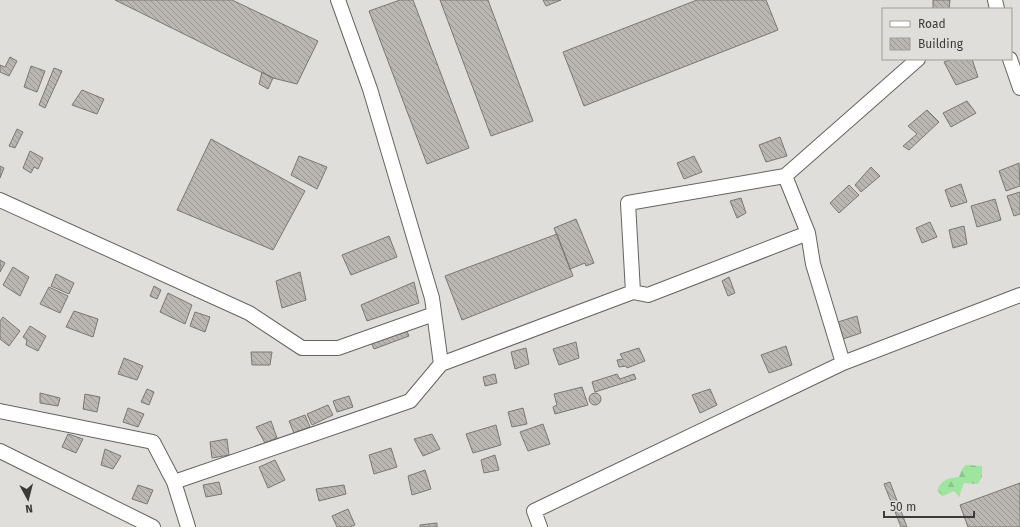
<svg xmlns="http://www.w3.org/2000/svg" width="1020" height="527" viewBox="0 0 1020 527" font-family="'Fira Sans',sans-serif">
<defs>
<pattern id="forest-firs" width="22" height="20" patternUnits="userSpaceOnUse"><rect width="22" height="20" fill="#9fe5a0"/><path d="M5 1l3.5 6h-7zM16 11l3.5 6h-7z" fill="#8ac58b"/></pattern>
<pattern id="building-back-hatch" width="6" height="6" patternUnits="userSpaceOnUse"><rect width="6" height="6" fill="#bab7b3"/><path d="M-1 5l2 2M0 0l6 6M5-1l2 2" fill="none" stroke="#989693"/></pattern>
</defs>
<rect width="100%" height="100%" fill="#e0deda"/>
<!-- forest -->
<path fill="url(#forest-firs)" d="M 966,465 L 982,466 L 982,477 L 978,484 L 964,483 L 959,497 L 954,491 L 943,496 L 937,491 C 942,479 948,478 959,477 L 962,469 Z"/>
<!-- building -->
<path fill="url(#building-back-hatch)" stroke="#7a7874" d="M 115,0 L 232,0 L 318,41 L 297,84 L 273,78 Z
M 400,0 L 413,0 L 469,148 L 427,164 L 369,11 Z
M 440,0 L 488,0 L 533,121 L 491,136 Z
M 543,0 L 561,0 L 546,6 Z
M 697,0 L 766,0 L 778,30 L 584,106 L 563,52 Z
M 933,0 L 950,0 L 949,9 L 933,9 Z
M 10,57 L 17,61 L 9,76 L 0,72 L 0,65 L 5,67 Z
M 952,59 L 972,59 L 978,77 L 956,85 L 944,62 Z
M 31,66 L 45,71 L 37,92 L 24,87 Z
M 54,68 L 62,71 L 45,108 L 39,105 Z
M 262,72 L 273,78 L 268,89 L 259,84 Z
M 82,90 L 104,99 L 97,114 L 72,105 Z
M 967,101 L 976,113 L 951,127 L 943,113 Z
M 927,110 L 939,122 L 909,150 L 903,146 L 917,134 L 908,126 Z
M 17,129 L 23,132 L 15,148 L 9,146 Z
M 780,137 L 787,156 L 766,162 L 759,145 Z
M 211,139 L 305,191 L 273,250 L 177,210 Z
M 30,151 L 43,158 L 38,169 L 34,167 L 31,173 L 23,168 Z
M 299,156 L 327,167 L 317,189 L 291,175 Z
M 694,156 L 702,172 L 684,179 L 677,163 Z
M 1019,163 L 1020,186 L 1006,191 L 999,171 Z
M 0,166 L 4,168 L 0,178 Z
M 871,167 L 880,176 L 861,192 L 855,185 Z
M 961,184 L 967,202 L 951,207 L 945,190 Z
M 849,185 L 859,195 L 839,213 L 830,203 Z
M 1020,192 L 1020,214 L 1014,216 L 1007,196 Z
M 741,198 L 746,213 L 737,218 L 730,201 Z
M 995,199 L 1001,220 L 977,227 L 971,206 Z
M 576,219 L 594,263 L 586,266 L 585,263 L 570,269 L 554,228 Z
M 930,222 L 937,237 L 922,243 L 916,228 Z
M 964,226 L 967,244 L 953,248 L 949,230 Z
M 557,234 L 573,276 L 462,320 L 445,276 Z
M 389,236 L 397,257 L 351,275 L 342,255 Z
M 0,260 L 5,263 L 0,272 Z
M 13,267 L 29,277 L 20,296 L 3,285 Z
M 300,272 L 306,300 L 282,308 L 276,281 Z
M 56,274 L 74,283 L 69,294 L 51,286 Z
M 729,277 L 735,293 L 728,296 L 722,281 Z
M 414,282 L 419,303 L 367,321 L 361,305 Z
M 154,286 L 161,290 L 157,299 L 150,296 Z
M 49,287 L 68,296 L 60,313 L 40,304 Z
M 168,293 L 192,305 L 185,324 L 160,312 Z
M 74,311 L 98,319 L 93,337 L 66,327 Z
M 195,312 L 210,317 L 205,332 L 190,326 Z
M 857,316 L 861,333 L 843,339 L 838,322 Z
M 3,317 L 20,331 L 9,346 L 0,339 L 0,321 Z
M 30,326 L 46,336 L 38,351 L 26,345 L 27,340 L 23,337 Z
M 406,329 L 409,336 L 374,349 L 371,342 Z
M 576,342 L 579,358 L 559,365 L 553,349 Z
M 786,346 L 792,365 L 769,373 L 761,355 Z
M 526,348 L 529,364 L 515,369 L 511,352 Z
M 639,348 L 645,361 L 627,368 L 626,366 L 619,367 L 617,360 L 623,359 L 620,354 Z
M 251,352 L 272,352 L 270,365 L 252,365 Z
M 124,358 L 143,366 L 137,380 L 118,374 Z
M 495,374 L 497,383 L 485,386 L 483,377 Z
M 617,374 L 620,379 L 634,374 L 636,379 L 595,392 L 592,382 Z
M 582,387 L 588,405 L 555,414 L 553,407 L 557,405 L 554,394 Z
M 147,389 L 154,392 L 149,405 L 141,402 Z
M 710,389 L 717,405 L 700,413 L 692,395 Z
M 40,393 L 60,398 L 58,406 L 40,403 Z
M589 399a6 6 0 1 1 12 0a6 6 0 1 1-12 0Z
M 85,394 L 100,397 L 97,412 L 83,409 Z
M 349,396 L 353,407 L 337,412 L 333,401 Z
M 328,405 L 333,415 L 312,425 L 307,414 Z
M 128,408 L 144,414 L 138,427 L 123,422 Z
M 523,408 L 527,424 L 512,427 L 508,412 Z
M 305,415 L 310,427 L 294,433 L 289,421 Z
M 271,421 L 277,438 L 265,443 L 256,427 Z
M 543,424 L 550,444 L 528,451 L 520,432 Z
M 496,425 L 501,445 L 473,453 L 466,434 Z
M 68,434 L 83,439 L 76,453 L 62,447 Z
M 432,434 L 440,449 L 423,456 L 414,439 Z
M 227,439 L 229,455 L 212,458 L 210,442 Z
M 391,448 L 397,467 L 374,474 L 369,455 Z
M 105,449 L 121,456 L 113,469 L 101,465 Z
M 495,455 L 499,470 L 484,473 L 481,460 Z
M 275,460 L 285,480 L 268,488 L 259,467 Z
M 425,470 L 431,489 L 412,495 L 408,476 Z
M 219,482 L 222,494 L 206,497 L 203,485 Z
M 890,482 L 907,527 L 901,527 L 884,484 Z
M 1020,483 L 1020,527 L 968,527 L 960,505 Z
M 138,485 L 153,490 L 147,504 L 132,499 Z
M 344,485 L 346,494 L 319,501 L 316,489 Z
M 348,509 L 355,525 L 350,527 L 337,527 L 332,516 Z
M 437,523 L 437,527 L 420,527 L 420,525 Z"/>
<g fill="none" stroke-linecap="round" stroke-linejoin="round">
<!-- minor casing -->
<g stroke="#666461" stroke-width="16">
<path id="minor" d="M 338,0 L 370,89 L 432,298 L 441,364
M 995,0 L 997,9
M 1010,59 L 1020,88
M 785,176 L 808,233 L 813,264 L 843,363
M 0,200 L 249,313 L 302,348 L 338,348 L 434,314
M 633,292 L 628,203 L 785,176 L 918,59
M 0,411 L 153,442 L 174,482 L 188,527
M 0,451 L 153,527
M 174,482 L 410,401 L 441,364 L 633,292 L 648,295 L 808,233
M 540,527 L 534,511 L 843,363 L 1020,295"/>
</g>
<!-- minor -->
<use href="#minor" stroke="#fff" stroke-width="14"/>
</g>
<!-- legend -->
<rect x="882" y="8" width="130" height="52" fill="#e0deda" stroke="#9e9d9a"/>
<rect x="890" y="21" width="20" height="6" fill="#ffffff" stroke="#9e9d9a"/>
<text x="918" y="28" font-size="12" fill="#3c3b3a">Road</text>
<rect x="890" y="38" width="20" height="12" fill="url(#building-back-hatch)" stroke="#9e9d9a"/>
<text x="918" y="48" font-size="12" fill="#3c3b3a">Building</text>
<!-- north arrow -->
<g transform="translate(28 499) rotate(173)" stroke="#e0deda" stroke-width="3" paint-order="stroke">
<path d="M0-3L7 15L0 10L-7 15Z" fill="#3c3b3a"/>
<text y="-6" font-size="11" font-weight="bold" text-anchor="middle" fill="#3c3b3a">N</text>
</g>
<!-- scale -->
<path d="M884 511v6h90v-6" fill="none" stroke="#3c3b3a" stroke-width="2"/>
<text x="890" y="511" font-size="12" fill="#3c3b3a" stroke="#e0deda" stroke-width="3" paint-order="stroke">50 m</text>
</svg>
